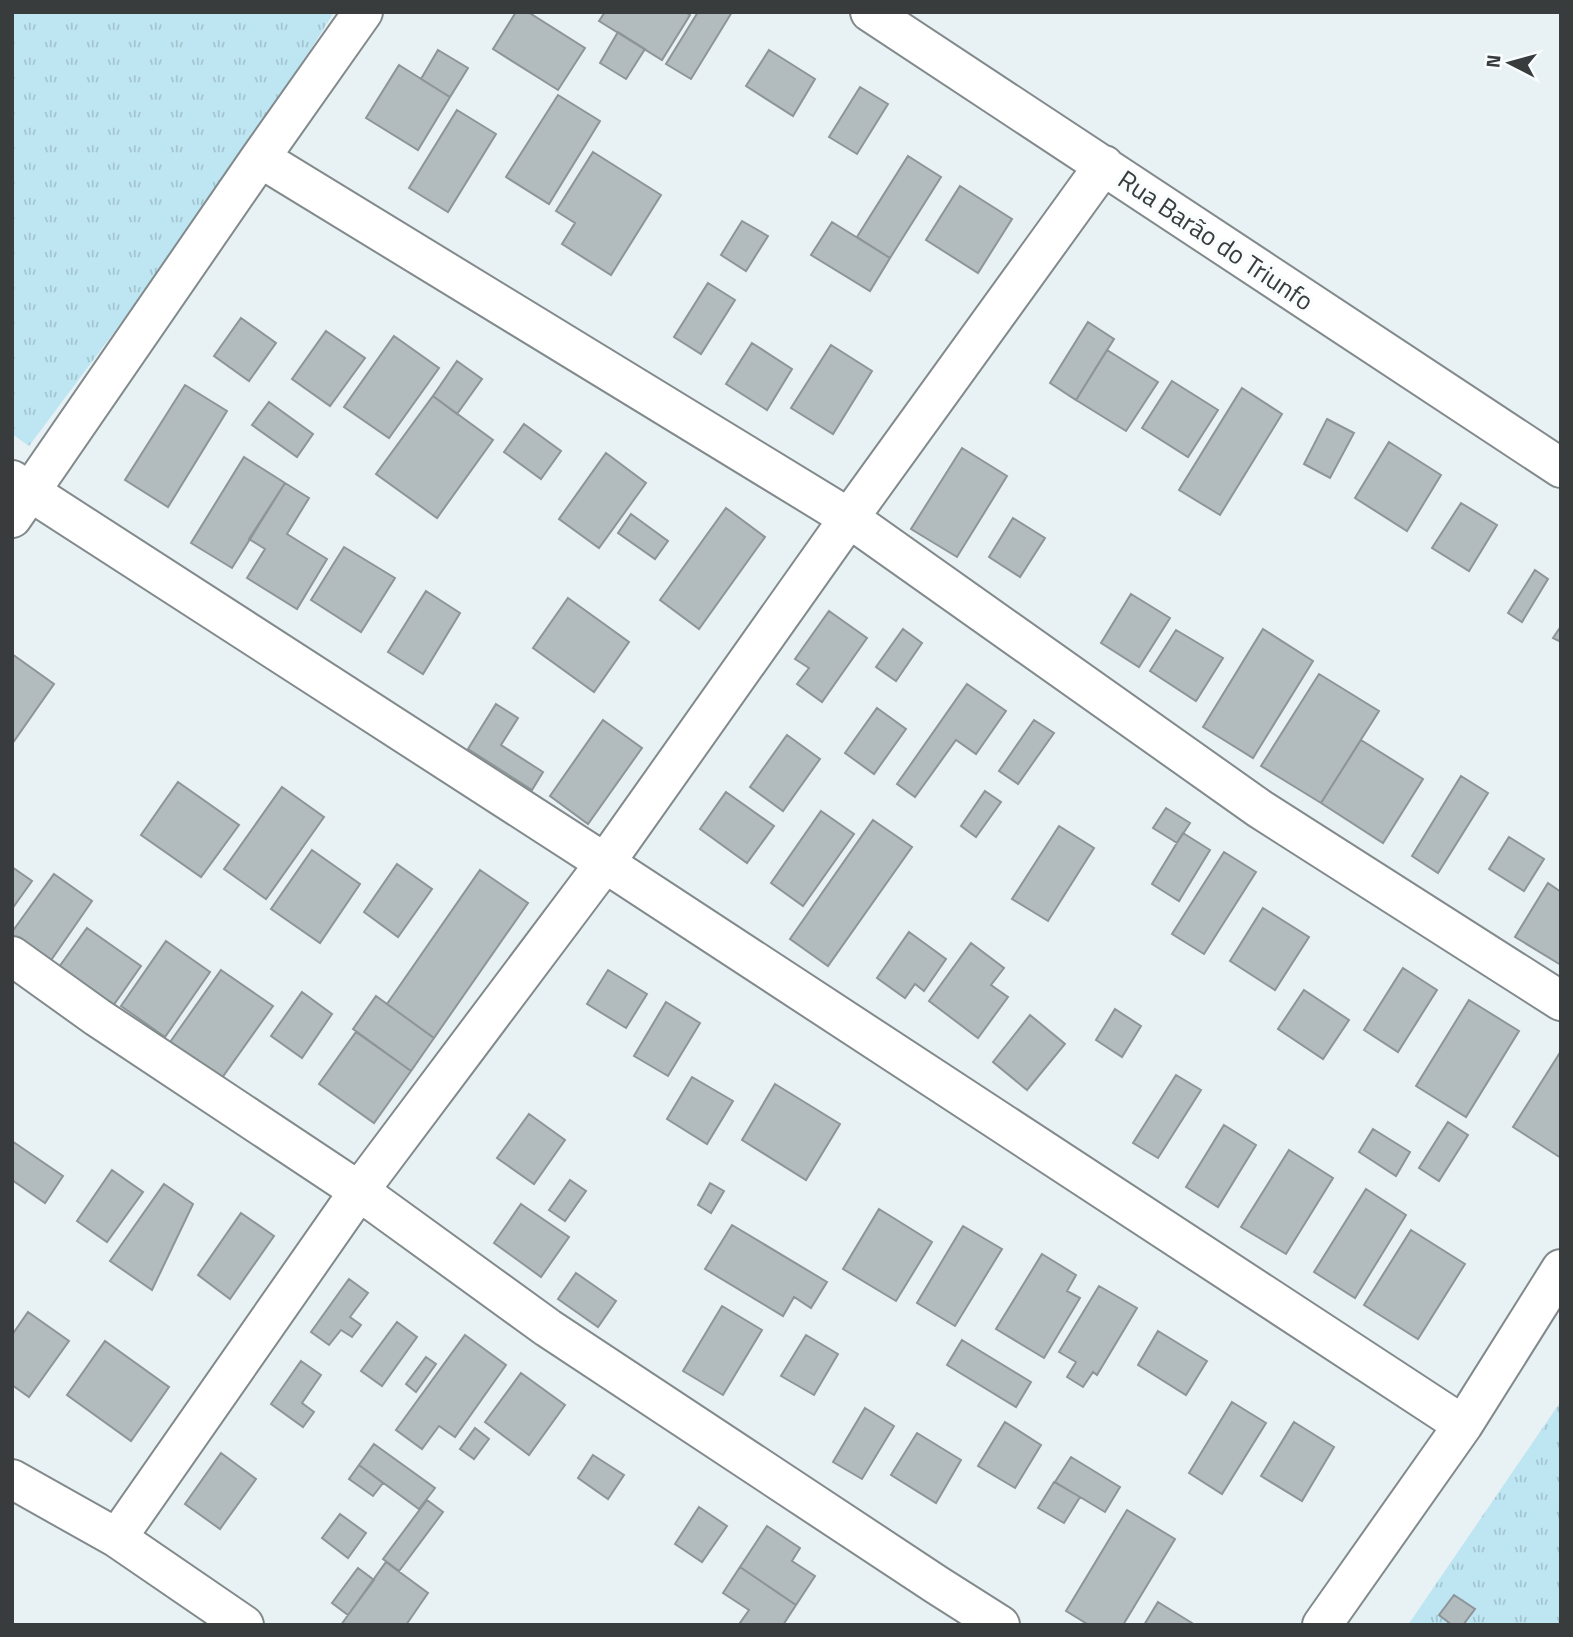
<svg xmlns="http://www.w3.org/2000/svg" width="1573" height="1637" viewBox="0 0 1573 1637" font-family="'Titillium Web',sans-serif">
<defs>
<pattern id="grass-tufts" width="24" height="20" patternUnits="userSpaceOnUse" patternTransform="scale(1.75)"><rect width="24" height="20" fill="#bde5f2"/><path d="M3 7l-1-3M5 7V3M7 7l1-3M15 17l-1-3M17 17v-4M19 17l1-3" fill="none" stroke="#a3c5d0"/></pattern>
</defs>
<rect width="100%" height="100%" fill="#e8f1f4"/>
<!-- grass -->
<path fill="url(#grass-tufts)" d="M 12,12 L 334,12 L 239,165 L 29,446 L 12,434 Z
M 1561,1401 L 1561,1625 L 1408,1625 Z"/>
<!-- building -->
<path fill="#b2bbbe" stroke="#8d9598" stroke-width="2" d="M 516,12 L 528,12 L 585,48 L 558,90 L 493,49 Z
M 605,12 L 685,12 L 690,15 L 662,60 L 599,21 Z
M 698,12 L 732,12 L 691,79 L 666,64 Z
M 618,32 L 645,49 L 626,79 L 600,63 Z
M 438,50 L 468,68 L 450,97 L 421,79 Z
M 769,50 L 815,79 L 793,116 L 746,86 Z
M 399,65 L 450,97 L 418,150 L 366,118 Z
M 860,87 L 888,104 L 857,154 L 829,137 Z
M 558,95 L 600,121 L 549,204 L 506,177 Z
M 457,110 L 496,134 L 448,212 L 409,188 Z
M 593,152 L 661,195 L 611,275 L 562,244 L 575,223 L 556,211 Z
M 908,156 L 941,177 L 890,258 L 857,237 Z
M 960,186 L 1012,219 L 978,273 L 926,240 Z
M 742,221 L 768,236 L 746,271 L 721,255 Z
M 832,222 L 890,258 L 870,291 L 811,255 Z
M 708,283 L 735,300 L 701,354 L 674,337 Z
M 241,318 L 276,343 L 249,381 L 214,356 Z
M 1088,322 L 1114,339 L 1076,400 L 1050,383 Z
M 326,331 L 365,358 L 330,406 L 292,379 Z
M 394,336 L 439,368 L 389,438 L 344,407 Z
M 752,343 L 792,369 L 767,410 L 726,384 Z
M 831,345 L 872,371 L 833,434 L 791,408 Z
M 1107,350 L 1158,382 L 1126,431 L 1076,400 Z
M 457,361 L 482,379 L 457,414 L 433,396 Z
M 1172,381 L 1218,410 L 1188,457 L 1142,428 Z
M 185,385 L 227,411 L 168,507 L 125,480 Z
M 1242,388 L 1282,414 L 1220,515 L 1179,490 Z
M 433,396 L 493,440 L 437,518 L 376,474 Z
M 269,402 L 313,434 L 297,457 L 252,425 Z
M 1327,419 L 1354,433 L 1330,478 L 1304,464 Z
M 524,424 L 561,451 L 541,479 L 504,452 Z
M 1389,442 L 1441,475 L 1407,531 L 1355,498 Z
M 962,448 L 1007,476 L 957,557 L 911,529 Z
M 606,453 L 646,483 L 599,548 L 559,519 Z
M 244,457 L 285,483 L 232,568 L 191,543 Z
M 285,483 L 309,498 L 287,534 L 327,559 L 297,609 L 247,578 L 265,549 L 249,539 Z
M 1461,503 L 1497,525 L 1469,571 L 1432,548 Z
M 726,508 L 765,537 L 699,629 L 660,600 Z
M 631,514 L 668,541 L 655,559 L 618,533 Z
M 1013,518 L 1045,538 L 1020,577 L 989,557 Z
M 344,547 L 395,578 L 361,632 L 311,600 Z
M 1535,570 L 1548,579 L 1522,622 L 1508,613 Z
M 426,591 L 460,613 L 423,674 L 388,652 Z
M 1131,594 L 1170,618 L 1139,667 L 1101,643 Z
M 568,598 L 629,642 L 594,692 L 533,648 Z
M 829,611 L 867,638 L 822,702 L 797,684 L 809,668 L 795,659 Z
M 1561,626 L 1561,642 L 1553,638 Z
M 903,629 L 922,643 L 896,681 L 876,667 Z
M 1263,629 L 1313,661 L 1253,758 L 1203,727 Z
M 1176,630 L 1223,658 L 1196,701 L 1150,671 Z
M 12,654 L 54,684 L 12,744 Z
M 1319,674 L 1379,711 L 1321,803 L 1261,766 Z
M 967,684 L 1006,711 L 976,754 L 956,740 L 915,797 L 897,784 Z
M 496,704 L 518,718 L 501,745 L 543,772 L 532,790 L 468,749 Z
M 877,708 L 906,729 L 874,774 L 845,753 Z
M 603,720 L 642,748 L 588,824 L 550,796 Z
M 1034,720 L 1054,733 L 1018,784 L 999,771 Z
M 787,735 L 820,759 L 783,811 L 750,787 Z
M 1361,740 L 1423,779 L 1383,843 L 1321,803 Z
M 1461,776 L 1488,793 L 1438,873 L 1412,856 Z
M 178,782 L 239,825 L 201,877 L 141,835 Z
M 282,787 L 324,817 L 266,899 L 224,869 Z
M 985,791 L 1001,802 L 976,837 L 961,826 Z
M 726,792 L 774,826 L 747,863 L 700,829 Z
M 1166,808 L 1190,823 L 1177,843 L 1153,828 Z
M 821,811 L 854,834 L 803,906 L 771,883 Z
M 873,820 L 912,847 L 828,966 L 790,939 Z
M 1059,826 L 1094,848 L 1048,921 L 1012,899 Z
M 1183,833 L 1210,850 L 1179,901 L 1152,884 Z
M 1509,837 L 1544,859 L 1524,891 L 1489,869 Z
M 312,850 L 360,884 L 320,943 L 271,909 Z
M 1224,852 L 1256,872 L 1204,954 L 1172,934 Z
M 397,864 L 432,889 L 398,937 L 364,912 Z
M 12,867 L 32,881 L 12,909 Z
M 480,870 L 528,903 L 434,1038 L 387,1004 Z
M 54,874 L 92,901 L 47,966 L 12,941 L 12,932 Z
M 1548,883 L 1561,892 L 1561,965 L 1515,937 Z
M 1263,908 L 1309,937 L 1275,990 L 1230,961 Z
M 87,928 L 141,966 L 108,1013 L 54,974 Z
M 909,932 L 946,959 L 924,991 L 915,984 L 905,998 L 877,978 Z
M 166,941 L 210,972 L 165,1037 L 121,1006 Z
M 971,943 L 1004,968 L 991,985 L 1008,997 L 978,1038 L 929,1001 Z
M 1403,968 L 1437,990 L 1398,1052 L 1364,1030 Z
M 221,970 L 273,1006 L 219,1082 L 168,1045 Z
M 608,970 L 647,994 L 626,1028 L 587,1004 Z
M 1304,990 L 1349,1020 L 1323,1059 L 1278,1029 Z
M 302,992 L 332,1014 L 302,1058 L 271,1036 Z
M 376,996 L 434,1038 L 411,1071 L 353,1029 Z
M 1469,1000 L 1519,1031 L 1466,1117 L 1416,1086 Z
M 666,1002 L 700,1023 L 668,1076 L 634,1056 Z
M 1115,1009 L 1141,1026 L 1122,1057 L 1096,1040 Z
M 1030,1015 L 1065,1044 L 1027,1090 L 993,1062 Z
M 356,1032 L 411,1071 L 374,1123 L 319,1084 Z
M 1561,1051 L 1561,1158 L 1513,1127 Z
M 1176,1075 L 1201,1090 L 1158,1158 L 1133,1143 Z
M 692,1077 L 733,1101 L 707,1144 L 667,1119 Z
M 775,1084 L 840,1124 L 806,1180 L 742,1140 Z
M 529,1114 L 565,1140 L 534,1184 L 497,1158 Z
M 1448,1122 L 1468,1135 L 1439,1181 L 1419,1168 Z
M 1224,1125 L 1256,1145 L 1218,1207 L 1186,1187 Z
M 1373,1129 L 1410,1152 L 1396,1176 L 1359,1152 Z
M 12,1141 L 63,1176 L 45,1203 L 12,1180 Z
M 1289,1150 L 1333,1178 L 1286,1254 L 1241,1227 Z
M 112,1170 L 143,1192 L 107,1242 L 77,1221 Z
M 570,1180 L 586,1191 L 565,1221 L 549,1210 Z
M 710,1183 L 724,1191 L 711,1213 L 698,1205 Z
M 164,1184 L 193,1204 L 152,1290 L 110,1261 Z
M 1366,1189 L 1406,1215 L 1355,1298 L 1314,1272 Z
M 521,1204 L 569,1237 L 541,1277 L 494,1243 Z
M 879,1209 L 932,1242 L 896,1301 L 843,1269 Z
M 241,1213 L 274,1236 L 230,1299 L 198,1275 Z
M 732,1225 L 827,1282 L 811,1308 L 794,1297 L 783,1316 L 705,1269 Z
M 963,1226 L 1002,1249 L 955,1326 L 917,1303 Z
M 1411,1230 L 1465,1264 L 1418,1339 L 1364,1305 Z
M 1042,1254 L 1076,1275 L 1067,1291 L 1080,1298 L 1044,1358 L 996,1329 Z
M 576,1273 L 616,1301 L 598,1327 L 558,1299 Z
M 349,1279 L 368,1293 L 350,1317 L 361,1325 L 352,1337 L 341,1330 L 329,1345 L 311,1332 Z
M 1099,1286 L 1137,1308 L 1097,1375 L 1093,1372 L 1083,1387 L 1067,1377 L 1076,1362 L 1059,1352 Z
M 722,1306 L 762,1330 L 723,1395 L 683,1371 Z
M 28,1312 L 69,1341 L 29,1397 L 12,1385 L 12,1335 Z
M 397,1322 L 417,1337 L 382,1386 L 361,1371 Z
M 1158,1331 L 1207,1361 L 1186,1395 L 1138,1365 Z
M 465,1335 L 506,1365 L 455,1437 L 439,1426 L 422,1449 L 396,1430 Z
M 806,1335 L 838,1354 L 814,1395 L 781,1376 Z
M 962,1340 L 1031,1382 L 1016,1407 L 947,1365 Z
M 105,1341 L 169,1387 L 131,1441 L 67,1395 Z
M 426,1357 L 436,1364 L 416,1392 L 406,1384 Z
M 301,1361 L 321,1375 L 302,1403 L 314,1412 L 303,1427 L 271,1404 Z
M 521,1373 L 565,1405 L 529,1455 L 485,1422 Z
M 1232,1402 L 1266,1423 L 1222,1494 L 1189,1473 Z
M 865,1408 L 894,1426 L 862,1479 L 833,1462 Z
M 1005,1422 L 1041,1445 L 1015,1488 L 978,1466 Z
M 1294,1422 L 1334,1447 L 1302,1501 L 1261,1476 Z
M 475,1428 L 489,1439 L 474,1459 L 460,1449 Z
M 917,1433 L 961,1460 L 936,1503 L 891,1475 Z
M 374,1444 L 435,1488 L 419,1509 L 359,1465 Z
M 221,1453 L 256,1479 L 220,1529 L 185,1504 Z
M 593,1455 L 624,1475 L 608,1499 L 578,1478 Z
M 1071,1457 L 1120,1487 L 1105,1512 L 1055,1482 Z
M 359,1465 L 383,1483 L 373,1496 L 349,1479 Z
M 1054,1482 L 1080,1497 L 1064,1523 L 1038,1508 Z
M 427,1500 L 443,1512 L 399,1571 L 383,1559 Z
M 699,1507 L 727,1526 L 702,1562 L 675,1544 Z
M 1127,1510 L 1175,1539 L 1123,1625 L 1089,1625 L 1066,1611 Z
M 340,1514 L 366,1533 L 348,1558 L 322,1538 Z
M 767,1526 L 800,1548 L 792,1561 L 815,1576 L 796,1605 L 740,1567 Z
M 386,1562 L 428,1593 L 406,1625 L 341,1625 Z
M 740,1567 L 796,1605 L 783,1625 L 742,1625 L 740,1623 L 749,1610 L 723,1593 Z
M 358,1568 L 374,1580 L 348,1615 L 332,1603 Z
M 1454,1595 L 1475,1609 L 1463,1625 L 1452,1625 L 1439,1615 Z
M 1158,1602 L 1192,1623 L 1191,1625 L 1144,1625 Z"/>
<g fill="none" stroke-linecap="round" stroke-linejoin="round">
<!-- minor casing -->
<g stroke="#828a8c" stroke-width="42">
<path id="minor" d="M 870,12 L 1561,468
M 260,158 L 849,518 L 1260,809 L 1561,1001
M 12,480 L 605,863 L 1463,1425
M 12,518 L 260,158 L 363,12
M 12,956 L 97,1017 L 359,1191 L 548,1328 L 937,1585 L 1000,1625
M 12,1479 L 117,1538 L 244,1625
M 117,1538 L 359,1191 L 605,863 L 849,518 L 1104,165
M 1322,1625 L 1463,1425 L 1561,1269"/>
</g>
<!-- minor -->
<use href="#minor" stroke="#fff" stroke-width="38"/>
</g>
<g text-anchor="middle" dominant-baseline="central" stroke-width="7" stroke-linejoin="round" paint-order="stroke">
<!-- street labels -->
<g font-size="26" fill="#383c3d" stroke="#f9fdfe">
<text transform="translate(1216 240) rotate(34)">Rua Barão do Triunfo</text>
</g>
</g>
<!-- border -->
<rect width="1573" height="1637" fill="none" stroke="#383c3d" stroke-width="28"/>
<!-- north arrow -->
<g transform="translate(1510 63) rotate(276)" stroke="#f9fdfe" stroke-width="5" paint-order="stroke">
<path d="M0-5L12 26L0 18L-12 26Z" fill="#383c3d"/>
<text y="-10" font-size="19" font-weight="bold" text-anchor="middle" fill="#383c3d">N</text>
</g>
</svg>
